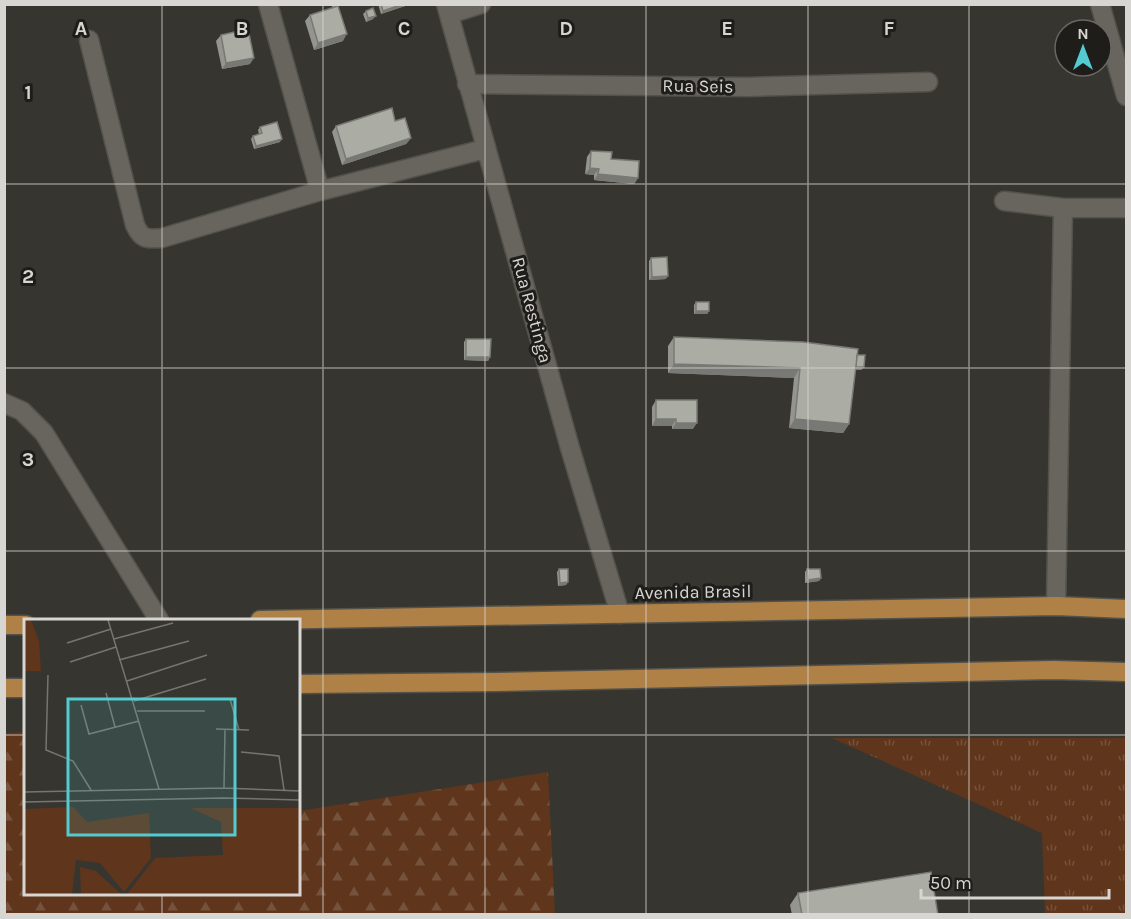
<svg xmlns="http://www.w3.org/2000/svg" width="1131" height="919" viewBox="0 0 1131 919" font-family="Karla,sans-serif">
<defs>
<pattern id="grass-tufts" width="24" height="20" patternUnits="userSpaceOnUse" patternTransform="scale(1.5)"><rect width="24" height="20" fill="#5f351c"/><path d="M3 7l-1-3M5 7V3M7 7l1-3M15 17l-1-3M17 17v-4M19 17l1-3" fill="none" stroke="#75523c"/></pattern>
<pattern id="forest-firs" width="22" height="20" patternUnits="userSpaceOnUse" patternTransform="scale(1.5)"><rect width="22" height="20" fill="#5f351c"/><path d="M5 1l3.5 6h-7zM16 11l3.5 6h-7z" fill="#75523c"/></pattern>
</defs>
<rect width="100%" height="100%" fill="#37352f"/>
<!-- grass -->
<path fill="url(#grass-tufts)" d="M 832,738 L 1126,738 L 1126,914 L 1045,914 L 1042,833 Z"/>
<!-- forest -->
<path fill="url(#forest-firs)" d="M 25,732 L 26,894 L 298,894 L 299,811 L 548,772 L 555,914 L 5,914 L 5,733 Z"/>
<g fill="none" stroke-linecap="round" stroke-linejoin="round">
<!-- minor casing -->
<g stroke="#52514b" stroke-width="21">
<path id="minor" d="M 268,4 L 320,191
M 446,4 L 570,448 L 620,614
M 1100,4 L 1126,96
M 450,14 L 481,4
M 89,40 L 135,225 C 142,240 147,239 162,238 L 320,191 L 485,149
M 467,84 L 748,87 L 928,82
M 1004,201 L 1063,208 L 1126,208
M 4,403 L 22,411 L 44,433 L 159,620
M 1056,606 L 1063,208"/>
</g>
<!-- highway casing -->
<g stroke="#52514b" stroke-width="21">
<path id="highway" d="M 260,620 L 1056,606 L 1126,609
M 4,625 L 26,625
M 298,684 L 495,682 L 1054,670 L 1126,672
M 4,688 L 26,688"/>
</g>
<!-- minor -->
<use href="#minor" stroke="#67655e" stroke-width="18"/>
<!-- highway -->
<use href="#highway" stroke="#af8146" stroke-width="18"/>
</g>
<!-- wall -->
<path fill="#93958e" d="M 331,4 L 342,4 L 338,6 L 343,41 L 314,50 L 305,21 L 310,15 L 333,8 Z
M 378,4 L 411,4 L 381,14 Z
M 366,11 L 373,19 L 366,22 L 363,14 Z
M 221,35 L 250,64 L 222,69 L 216,41 Z
M 395,121 L 411,138 L 406,144 L 342,165 L 332,132 L 336,126 Z
M 260,127 L 280,142 L 254,149 L 251,139 L 253,136 L 259,134 L 258,130 Z
M 591,151 L 611,159 L 638,178 L 634,184 L 594,180 L 594,175 L 585,174 L 587,157 Z
M 651,258 L 666,279 L 649,280 L 649,261 Z
M 696,302 L 709,311 L 707,314 L 694,314 L 694,305 Z
M 674,337 L 857,355 L 864,367 L 861,370 L 855,370 L 849,424 L 843,433 L 789,428 L 794,378 L 668,373 L 668,346 Z
M 466,339 L 490,357 L 488,361 L 464,360 L 464,342 Z
M 656,400 L 693,429 L 672,429 L 672,426 L 652,426 L 652,407 Z
M 559,569 L 568,582 L 566,585 L 558,586 L 557,572 Z
M 807,569 L 821,578 L 819,581 L 805,583 L 805,572 Z
M 798,893 L 938,915 L 792,915 L 790,905 Z"/>
<!-- shaded-wall -->
<path fill="#787974" d="M 403,4 L 411,4 L 381,14 L 383,11 Z
M 376,16 L 373,19 L 366,22 L 368,18 Z
M 347,34 L 343,41 L 314,50 L 318,43 Z
M 254,58 L 250,64 L 222,69 L 226,63 Z
M 411,138 L 406,144 L 342,165 L 346,159 Z
M 282,139 L 280,142 L 254,149 L 256,146 Z
M 590,168 L 599,169 L 594,175 L 585,174 Z
M 598,174 L 638,178 L 634,184 L 594,180 Z
M 668,276 L 666,279 L 649,280 L 652,277 Z
M 696,311 L 709,311 L 707,314 L 694,314 Z
M 466,357 L 490,357 L 488,361 L 464,360 Z
M 674,364 L 800,368 L 794,378 L 668,373 Z
M 853,367 L 864,367 L 861,370 L 850,370 Z
M 656,419 L 676,419 L 672,426 L 652,426 Z
M 795,419 L 849,424 L 843,433 L 789,428 Z
M 676,423 L 697,423 L 693,429 L 672,429 Z
M 821,578 L 819,581 L 805,583 L 808,580 Z
M 568,582 L 566,585 L 558,586 L 560,583 Z"/>
<!-- building -->
<path fill="#abada5" stroke="#787974" stroke-width="1.5" d="M 381,4 L 403,4 L 383,11 Z
M 338,6 L 347,34 L 318,43 L 310,15 Z
M 373,8 L 376,16 L 368,18 L 366,11 Z
M 248,29 L 254,58 L 226,63 L 221,35 Z
M 392,108 L 395,121 L 405,118 L 411,138 L 346,159 L 336,126 Z
M 277,122 L 282,139 L 256,146 L 253,136 L 262,133 L 260,127 Z
M 591,151 L 612,152 L 611,159 L 639,161 L 638,178 L 598,174 L 599,169 L 590,168 Z
M 667,257 L 668,276 L 652,277 L 651,258 Z
M 696,302 L 709,302 L 709,311 L 696,311 Z
M 674,337 L 803,342 L 858,349 L 849,424 L 795,419 L 800,368 L 674,364 Z
M 466,339 L 491,339 L 490,357 L 466,357 Z
M 857,355 L 865,355 L 864,367 L 856,367 Z
M 656,400 L 697,400 L 697,423 L 676,423 L 676,419 L 656,419 Z
M 559,569 L 568,569 L 568,582 L 560,583 Z
M 807,569 L 820,569 L 821,578 L 808,580 Z
M 931,872 L 938,915 L 802,915 L 798,893 Z"/>
<!-- grid -->
<path fill="none" stroke="#d7d6d2" stroke-width="1.5" stroke-opacity="0.55" d="M 162,4 L 162,620M 323,4 L 323,914M 485,4 L 485,914M 646,4 L 646,914M 808,4 L 808,914M 969,4 L 969,914M 4,184 L 1126,184M 4,368 L 1126,368M 4,551 L 1126,551M 4,735 L 26,735M 298,735 L 1126,735M 162,894 L 162,914"/>
<g text-anchor="middle" dominant-baseline="central" stroke-width="6" stroke-linejoin="round" paint-order="stroke">
<!-- street labels -->
<g font-size="18" fill="#d7d6d2" stroke="#1e1d1a">
<text transform="translate(698 86) rotate(1)">Rua Seis</text>
<text transform="translate(532 310) rotate(75)">Rua Restinga</text>
<text transform="translate(693 592) rotate(-1)">Avenida Brasil</text>
</g>
</g>
<!-- overview -->
<g transform="translate(24 619)">
<rect width="276" height="276" fill="#37352f"/>
<path d="M 167,189 L 276,189 L 276,275 L 103,275 L 131,239 L 199,236 L 197,203 ZM 56,248 L 72,252 L 97,275 L 57,275 Z" fill="#5f351c"/>
<path d="M 0,1 L 7,1 L 15,22 L 17,52 L 0,52 ZM 49,188 L 63,203 L 125,194 L 127,239 L 100,273 L 76,244 L 52,241 L 48,275 L 0,275 L 0,190 Z" fill="#5f351c"/>
<path fill="none" stroke="#777570" stroke-width="1.5" d="M 84,1 L 135,170M 90,20 L 149,4M 43,24 L 87,10M 95,41 L 165,22M 46,43 L 92,28M 24,56 L 22,131 L 49,142 L 67,171M 103,62 L 183,36M 82,74 L 91,108M 206,80 L 215,111M 110,82 L 182,60M 57,86 L 65,115 L 115,102M 113,92 L 181,92M 192,110 L 225,111M 217,133 L 255,137 L 260,171M 200,169 L 201,111M 0,173 L 200,169 L 276,172M 0,183 L 199,179 L 276,181"/>
<path fill="#52ccd0" fill-opacity="0.15" stroke="#52ccd0" stroke-width="3" d="M 44,80 L 211,80 L 211,216 L 44,216 Z"/>
<rect width="276" height="276" fill="none" stroke="#d7d6d2" stroke-width="3"/>
</g>
<g font-size="20" text-anchor="middle" font-weight="bold" fill="#d7d6d2" stroke="#1e1d1a" stroke-width="6" stroke-linejoin="round" paint-order="stroke">
<text x="81" y="35">A</text>
<text x="242" y="35">B</text>
<text x="404" y="35">C</text>
<text x="566" y="35">D</text>
<text x="727" y="35">E</text>
<text x="889" y="35">F</text>
<text x="28" y="99">1</text>
<text x="28" y="283">2</text>
<text x="28" y="466">3</text>
</g>
<!-- border -->
<rect width="1131" height="919" fill="none" stroke="#d7d6d2" stroke-width="12"/>
<!-- north arrow -->
<g transform="translate(1083 48)"><circle r="28" fill="#1e1d1a" stroke="#686764" stroke-width="1.5"/>
<path d="M0-4.5L10 22L0 15L-10 22Z" fill="#52ccd0"/>
<text y="-9" font-size="16" font-weight="bold" text-anchor="middle" fill="#d7d6d2">N</text>
</g>
<!-- scale -->
<path d="M921 889v9h188v-9" fill="none" stroke="#d7d6d2" stroke-width="3"/>
<text x="930" y="889" font-size="18" fill="#d7d6d2" stroke="#1e1d1a" stroke-width="4.5" paint-order="stroke">50 m</text>
</svg>
